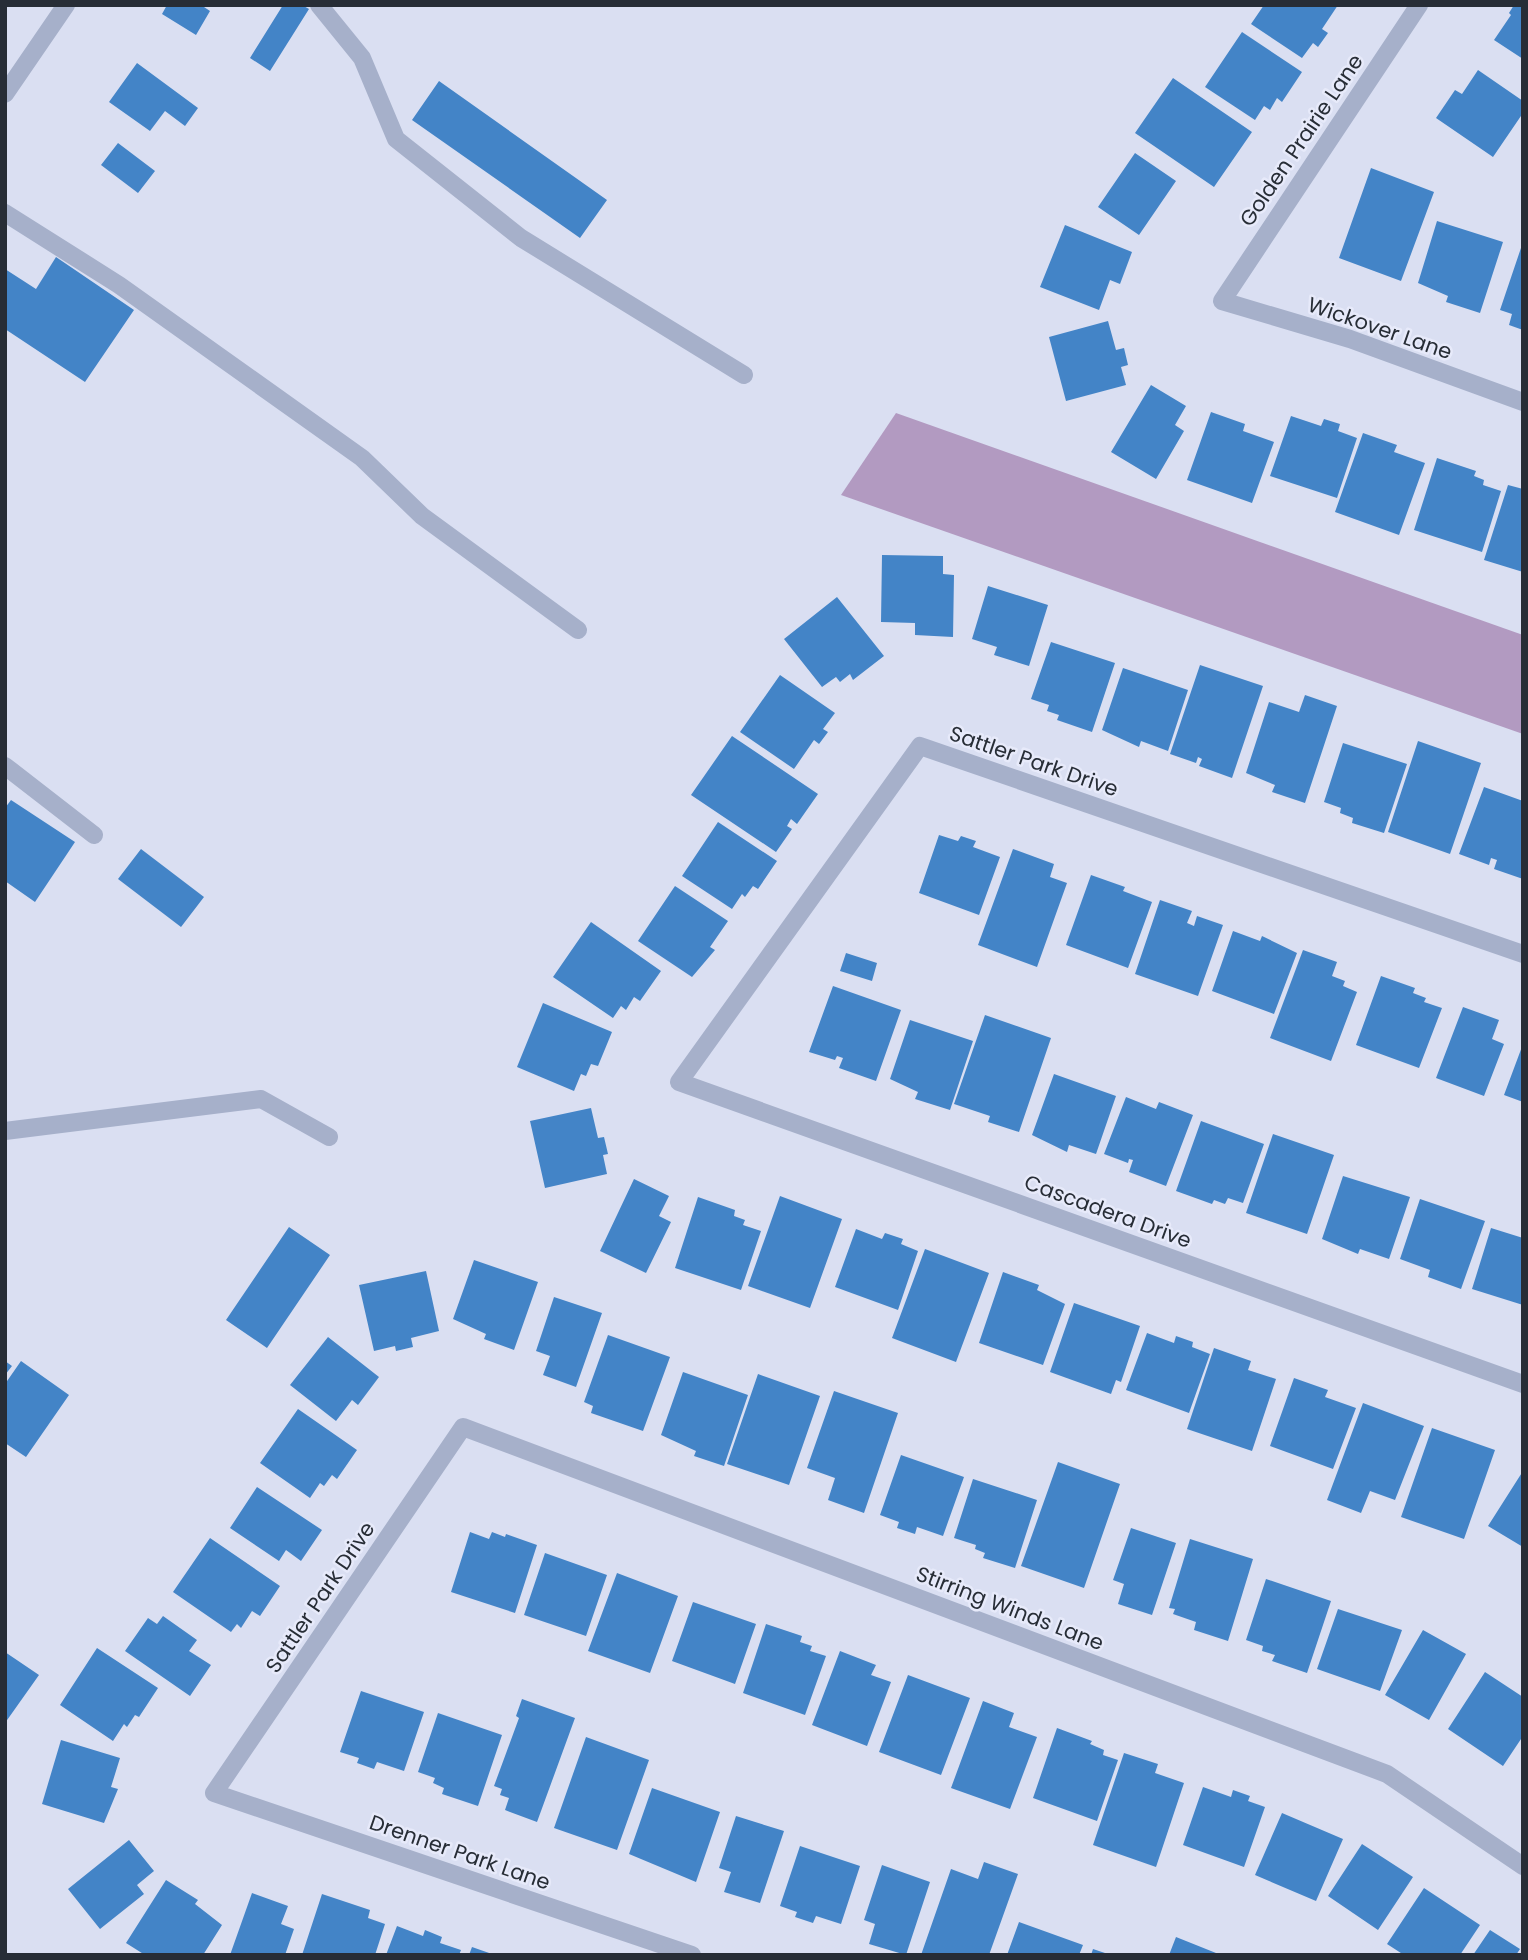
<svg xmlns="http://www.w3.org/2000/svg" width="1528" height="1960" viewBox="0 0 1528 1960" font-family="Poppins,sans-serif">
<rect width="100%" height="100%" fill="#dadff2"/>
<!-- green -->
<path fill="#b29ac1" d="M 896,413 L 1523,635 L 1523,734 L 841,495 Z"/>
<!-- building -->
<path fill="#4384c7" d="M 167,5 L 201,5 L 210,11 L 196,35 L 162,14 Z
M 283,5 L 302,5 L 309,9 L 270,71 L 250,58 Z
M 1264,5 L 1338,5 L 1322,29 L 1328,33 L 1318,47 L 1313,43 L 1302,58 L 1251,24 Z
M 1514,5 L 1523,5 L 1523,59 L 1494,40 L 1511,15 L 1509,13 Z
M 1242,32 L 1302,72 L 1282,102 L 1277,98 L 1270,110 L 1264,106 L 1255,120 L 1205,87 Z
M 137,63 L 198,108 L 185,126 L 165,111 L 150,131 L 109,102 Z
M 1478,70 L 1523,101 L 1523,113 L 1493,157 L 1436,118 L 1455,90 L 1462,94 Z
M 1173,78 L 1252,132 L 1214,187 L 1135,133 Z
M 439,81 L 607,200 L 580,238 L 412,120 Z
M 118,143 L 155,171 L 138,193 L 101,165 Z
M 1135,153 L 1176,181 L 1139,235 L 1098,207 Z
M 1371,168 L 1434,192 L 1401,281 L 1339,258 Z
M 1437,221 L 1503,242 L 1480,313 L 1446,302 L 1448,296 L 1418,283 Z
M 1065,225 L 1132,252 L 1120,284 L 1110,280 L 1099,310 L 1040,287 Z
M 1523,242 L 1523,330 L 1509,325 L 1512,314 L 1500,310 Z
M 56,257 L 134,310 L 85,382 L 5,329 L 5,269 L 36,289 Z
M 1108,321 L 1116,350 L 1124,348 L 1128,365 L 1121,367 L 1126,385 L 1066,401 L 1049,337 Z
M 1151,385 L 1186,406 L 1175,425 L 1184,431 L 1156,479 L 1111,452 Z
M 1211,412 L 1245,424 L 1243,431 L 1274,442 L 1252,503 L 1187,480 Z
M 1291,416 L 1321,426 L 1324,419 L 1340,424 L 1338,431 L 1357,438 L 1337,498 L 1270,476 Z
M 1363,433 L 1397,445 L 1394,452 L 1425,463 L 1399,535 L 1335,512 Z
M 1437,458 L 1476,471 L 1474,476 L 1484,480 L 1483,485 L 1501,491 L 1482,552 L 1414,530 Z
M 1508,485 L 1523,489 L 1523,572 L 1484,560 Z
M 882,555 L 943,556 L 943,574 L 954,575 L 953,637 L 915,635 L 915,623 L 881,622 Z
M 988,586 L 1048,605 L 1029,666 L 994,655 L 997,647 L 972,639 Z
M 837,597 L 884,656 L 853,680 L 850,674 L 840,682 L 836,677 L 822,687 L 784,639 Z
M 1051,642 L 1115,663 L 1092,732 L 1057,720 L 1059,715 L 1047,711 L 1049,705 L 1031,699 Z
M 1200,665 L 1263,686 L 1232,778 L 1199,766 L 1202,759 L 1198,757 L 1196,763 L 1170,754 Z
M 1123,668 L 1188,690 L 1168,751 L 1141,741 L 1139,747 L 1102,730 Z
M 780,675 L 835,713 L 823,729 L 828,732 L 819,744 L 814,740 L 794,769 L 740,732 Z
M 1305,695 L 1337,706 L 1305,803 L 1272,792 L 1275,785 L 1246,773 L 1269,702 L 1299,712 Z
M 732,736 L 818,794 L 797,824 L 791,819 L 787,826 L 792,829 L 776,852 L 691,795 Z
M 1418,741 L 1481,763 L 1450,854 L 1388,832 Z
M 1343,743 L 1407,764 L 1384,833 L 1352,823 L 1353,818 L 1340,813 L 1341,808 L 1324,802 Z
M 1484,787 L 1523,801 L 1523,879 L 1494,869 L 1497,860 L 1491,858 L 1489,865 L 1459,854 Z
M 11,800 L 75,842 L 35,902 L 5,881 L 5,808 Z
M 718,822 L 777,861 L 758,889 L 753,886 L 745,897 L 742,894 L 732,909 L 682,876 Z
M 939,835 L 958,841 L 961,836 L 976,841 L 973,847 L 1000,857 L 979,915 L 919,893 Z
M 141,849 L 204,897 L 181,927 L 118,879 Z
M 1013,849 L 1054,864 L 1050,877 L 1067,883 L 1037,967 L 978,945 Z
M 1091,875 L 1125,887 L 1123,891 L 1152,902 L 1128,968 L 1066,945 Z
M 675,886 L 728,921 L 710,947 L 715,950 L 692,977 L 638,941 Z
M 1160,900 L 1192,911 L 1187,923 L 1194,926 L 1197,916 L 1223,925 L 1198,996 L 1135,974 Z
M 591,922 L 661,971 L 640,1001 L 634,997 L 626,1010 L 621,1006 L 613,1018 L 553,977 Z
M 1233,931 L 1260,941 L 1262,936 L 1297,953 L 1274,1014 L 1212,991 Z
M 1303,950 L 1337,962 L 1332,976 L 1345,981 L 1343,986 L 1357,992 L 1331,1061 L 1270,1038 Z
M 846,953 L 877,963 L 872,981 L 840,971 Z
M 1381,976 L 1415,988 L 1413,993 L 1426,998 L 1424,1002 L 1442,1008 L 1419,1068 L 1356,1045 Z
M 833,986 L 901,1010 L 876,1081 L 839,1068 L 843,1058 L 837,1056 L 835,1060 L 809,1052 Z
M 543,1003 L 612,1032 L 598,1066 L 591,1064 L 586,1076 L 581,1074 L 574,1091 L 517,1067 Z
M 1463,1007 L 1499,1020 L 1492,1039 L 1504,1044 L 1484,1096 L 1436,1078 Z
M 985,1015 L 1051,1038 L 1019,1132 L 988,1122 L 990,1116 L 954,1104 Z
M 910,1020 L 973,1041 L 950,1110 L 915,1099 L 918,1092 L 890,1079 Z
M 1523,1044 L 1523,1102 L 1504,1095 Z
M 1054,1074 L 1116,1096 L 1096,1154 L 1069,1145 L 1067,1152 L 1032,1135 Z
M 1126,1097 L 1156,1109 L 1159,1102 L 1193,1115 L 1166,1186 L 1129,1172 L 1133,1160 L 1129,1159 L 1128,1163 L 1104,1154 Z
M 591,1108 L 598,1138 L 604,1137 L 608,1154 L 603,1155 L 607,1174 L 545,1188 L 530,1121 Z
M 1201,1121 L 1264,1144 L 1243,1203 L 1228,1198 L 1225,1204 L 1214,1200 L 1212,1204 L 1176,1191 Z
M 1273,1134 L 1334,1155 L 1307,1234 L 1246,1213 Z
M 1343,1176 L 1410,1197 L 1389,1259 L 1360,1249 L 1358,1254 L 1322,1239 Z
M 634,1179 L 669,1196 L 659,1216 L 671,1222 L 646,1273 L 600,1251 Z
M 780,1196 L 842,1219 L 810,1308 L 748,1286 Z
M 698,1197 L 735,1210 L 734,1216 L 745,1220 L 743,1225 L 761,1231 L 741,1290 L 675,1268 Z
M 1420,1199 L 1485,1221 L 1461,1289 L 1428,1277 L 1430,1270 L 1400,1259 Z
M 289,1227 L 330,1255 L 267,1348 L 226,1320 Z
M 1491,1228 L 1523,1238 L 1523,1305 L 1472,1289 Z
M 856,1229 L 882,1239 L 885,1233 L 903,1239 L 901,1244 L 918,1251 L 898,1310 L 835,1287 Z
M 925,1249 L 989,1273 L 956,1362 L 892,1338 Z
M 474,1260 L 538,1282 L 514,1350 L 484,1339 L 486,1334 L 453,1319 Z
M 426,1271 L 439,1331 L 411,1338 L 413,1347 L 396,1351 L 395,1346 L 374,1351 L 359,1285 Z
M 1003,1272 L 1039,1285 L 1037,1290 L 1065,1304 L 1043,1365 L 979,1343 Z
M 554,1297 L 602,1313 L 576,1387 L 543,1375 L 550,1356 L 536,1351 Z
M 1074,1303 L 1140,1326 L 1121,1382 L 1116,1380 L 1111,1394 L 1050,1372 Z
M 1147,1333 L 1174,1343 L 1176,1336 L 1193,1342 L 1192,1347 L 1210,1354 L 1189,1413 L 1126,1390 Z
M 608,1335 L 670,1357 L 643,1431 L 591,1413 L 593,1406 L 584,1402 Z
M 328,1337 L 379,1377 L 358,1405 L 352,1400 L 336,1421 L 290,1385 Z
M 1214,1348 L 1251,1361 L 1248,1370 L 1276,1379 L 1252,1451 L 1187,1429 Z
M 5,1361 L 12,1366 L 5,1375 Z
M 21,1361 L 69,1395 L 26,1457 L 5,1443 L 5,1384 Z
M 683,1372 L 748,1395 L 724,1466 L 694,1456 L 696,1451 L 661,1435 Z
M 758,1374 L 820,1396 L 789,1485 L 727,1464 Z
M 1294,1378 L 1328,1390 L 1325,1397 L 1356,1408 L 1333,1469 L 1270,1446 Z
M 834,1391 L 898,1413 L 864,1513 L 828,1500 L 835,1478 L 807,1468 Z
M 1363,1403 L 1424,1426 L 1395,1500 L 1370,1491 L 1361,1513 L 1327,1500 Z
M 298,1409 L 357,1450 L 337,1479 L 332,1475 L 324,1486 L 320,1483 L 310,1498 L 260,1463 Z
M 1432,1428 L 1495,1450 L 1464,1539 L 1401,1517 Z
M 901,1455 L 964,1477 L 943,1536 L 917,1527 L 915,1534 L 897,1528 L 899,1522 L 880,1515 Z
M 1058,1462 L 1120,1484 L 1084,1588 L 1021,1566 Z
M 1523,1471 L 1523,1547 L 1488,1526 Z
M 973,1479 L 1037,1500 L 1015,1568 L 983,1558 L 985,1553 L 975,1549 L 976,1545 L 954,1538 Z
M 257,1487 L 322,1530 L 301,1561 L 286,1550 L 279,1561 L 230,1528 Z
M 1131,1528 L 1176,1543 L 1152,1615 L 1118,1604 L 1124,1584 L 1113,1580 Z
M 470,1532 L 489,1539 L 492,1532 L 505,1537 L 506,1534 L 537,1545 L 515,1613 L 451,1592 Z
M 210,1538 L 280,1586 L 260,1616 L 252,1611 L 241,1628 L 237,1624 L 231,1632 L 173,1592 Z
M 1190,1539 L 1253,1559 L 1228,1641 L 1194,1630 L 1196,1622 L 1173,1614 L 1175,1609 L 1169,1608 Z
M 545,1553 L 607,1575 L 586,1636 L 524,1615 Z
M 617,1573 L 678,1596 L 650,1673 L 588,1651 Z
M 1266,1579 L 1331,1601 L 1307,1673 L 1272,1661 L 1275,1655 L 1262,1651 L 1263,1646 L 1246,1640 Z
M 693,1602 L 756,1624 L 735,1684 L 672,1661 Z
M 1338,1609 L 1402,1630 L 1380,1691 L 1317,1669 Z
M 163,1616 L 197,1640 L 189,1651 L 211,1665 L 190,1696 L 125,1651 L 148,1618 L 157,1624 Z
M 766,1624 L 802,1636 L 800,1642 L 812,1646 L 810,1651 L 826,1656 L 805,1715 L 743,1693 Z
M 1423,1630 L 1466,1654 L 1429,1720 L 1385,1695 Z
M 97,1648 L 158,1688 L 139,1717 L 135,1715 L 127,1727 L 124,1724 L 113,1741 L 60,1705 Z
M 840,1651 L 876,1665 L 871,1675 L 891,1682 L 867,1746 L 812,1725 Z
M 5,1652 L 39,1675 L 5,1723 Z
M 1485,1672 L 1523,1697 L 1523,1736 L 1503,1766 L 1448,1729 Z
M 908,1675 L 970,1698 L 941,1775 L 879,1752 Z
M 361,1691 L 424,1712 L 404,1771 L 377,1762 L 374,1769 L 357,1763 L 359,1758 L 340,1752 Z
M 522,1699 L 575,1718 L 537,1822 L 505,1810 L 509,1798 L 500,1795 L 502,1789 L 494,1786 L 519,1718 L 516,1716 Z
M 983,1701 L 1014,1713 L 1009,1727 L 1037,1737 L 1010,1809 L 951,1788 Z
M 438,1713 L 502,1735 L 478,1806 L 442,1794 L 444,1788 L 433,1783 L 435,1778 L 418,1772 Z
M 1057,1728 L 1092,1741 L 1090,1744 L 1104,1750 L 1103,1755 L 1118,1760 L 1097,1821 L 1033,1798 Z
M 586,1737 L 649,1760 L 617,1850 L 554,1828 Z
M 61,1740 L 120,1758 L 111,1787 L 118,1789 L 104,1823 L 42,1804 Z
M 1124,1753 L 1158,1764 L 1155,1773 L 1184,1783 L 1156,1867 L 1093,1845 Z
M 1203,1787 L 1231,1797 L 1233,1790 L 1250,1796 L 1248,1801 L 1265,1807 L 1244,1867 L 1183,1845 Z
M 652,1788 L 720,1812 L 696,1882 L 629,1854 Z
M 1282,1813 L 1343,1839 L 1316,1901 L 1255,1875 Z
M 736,1816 L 784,1831 L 760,1903 L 724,1892 L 731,1872 L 719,1868 Z
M 129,1840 L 154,1871 L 137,1885 L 144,1894 L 100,1929 L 68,1889 Z
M 1362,1844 L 1413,1877 L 1378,1930 L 1328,1896 Z
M 800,1846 L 860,1866 L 841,1924 L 816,1916 L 813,1923 L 795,1917 L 797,1912 L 780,1906 Z
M 984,1862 L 1018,1874 L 989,1955 L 921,1955 L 951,1869 L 978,1879 Z
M 882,1865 L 930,1882 L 906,1955 L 869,1944 L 875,1924 L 864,1920 Z
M 166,1880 L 198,1900 L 195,1904 L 222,1925 L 203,1955 L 145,1955 L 126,1943 Z
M 1424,1888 L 1480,1925 L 1460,1955 L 1404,1955 L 1387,1944 Z
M 252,1893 L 288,1906 L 281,1924 L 294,1929 L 285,1955 L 230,1955 Z
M 322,1894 L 370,1910 L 368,1918 L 385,1924 L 375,1955 L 302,1955 Z
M 1019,1922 L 1083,1945 L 1079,1955 L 1007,1955 Z
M 397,1926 L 423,1936 L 425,1930 L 442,1937 L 440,1943 L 461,1950 L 459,1955 L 386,1955 Z
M 1490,1930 L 1520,1949 L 1516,1955 L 1473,1955 Z
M 1176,1937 L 1221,1955 L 1169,1955 Z
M 472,1947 L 492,1954 L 492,1955 L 469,1955 Z
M 1093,1949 L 1108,1954 L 1108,1955 L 1091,1955 Z"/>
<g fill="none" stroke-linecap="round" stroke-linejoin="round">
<!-- minor -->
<path stroke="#a6b0ca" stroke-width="18" d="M 319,5 L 362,58 L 396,139 L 521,238 L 744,375
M 1419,5 L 1222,301 L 1350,339 L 1523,402
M 5,94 L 66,5
M 5,213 L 119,285 L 362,458 L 422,516 L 578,630
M 5,766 L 94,835
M 1523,954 L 920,746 L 679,1082 L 1523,1384
M 5,1131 L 261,1099 L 329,1137
M 692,1955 L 214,1793 L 463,1427 L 1387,1774 L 1523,1866"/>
</g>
<g text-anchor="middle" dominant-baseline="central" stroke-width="5" stroke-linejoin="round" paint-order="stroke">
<!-- street labels -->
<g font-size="21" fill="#272d36" stroke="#e7eafa">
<text transform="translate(1301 140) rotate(-56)">Golden Prairie Lane</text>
<text transform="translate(1380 328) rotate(19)">Wickover Lane</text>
<text transform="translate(1034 761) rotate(19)">Sattler Park Drive</text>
<text transform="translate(1108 1211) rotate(20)">Cascadera Drive</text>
<text transform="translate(320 1597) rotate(-56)">Sattler Park Drive</text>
<text transform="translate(1010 1608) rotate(21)">Stirring Winds Lane</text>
<text transform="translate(460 1852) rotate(19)">Drenner Park Lane</text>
</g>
</g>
<!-- border -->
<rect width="1528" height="1960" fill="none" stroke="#272d36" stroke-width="14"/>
</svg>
